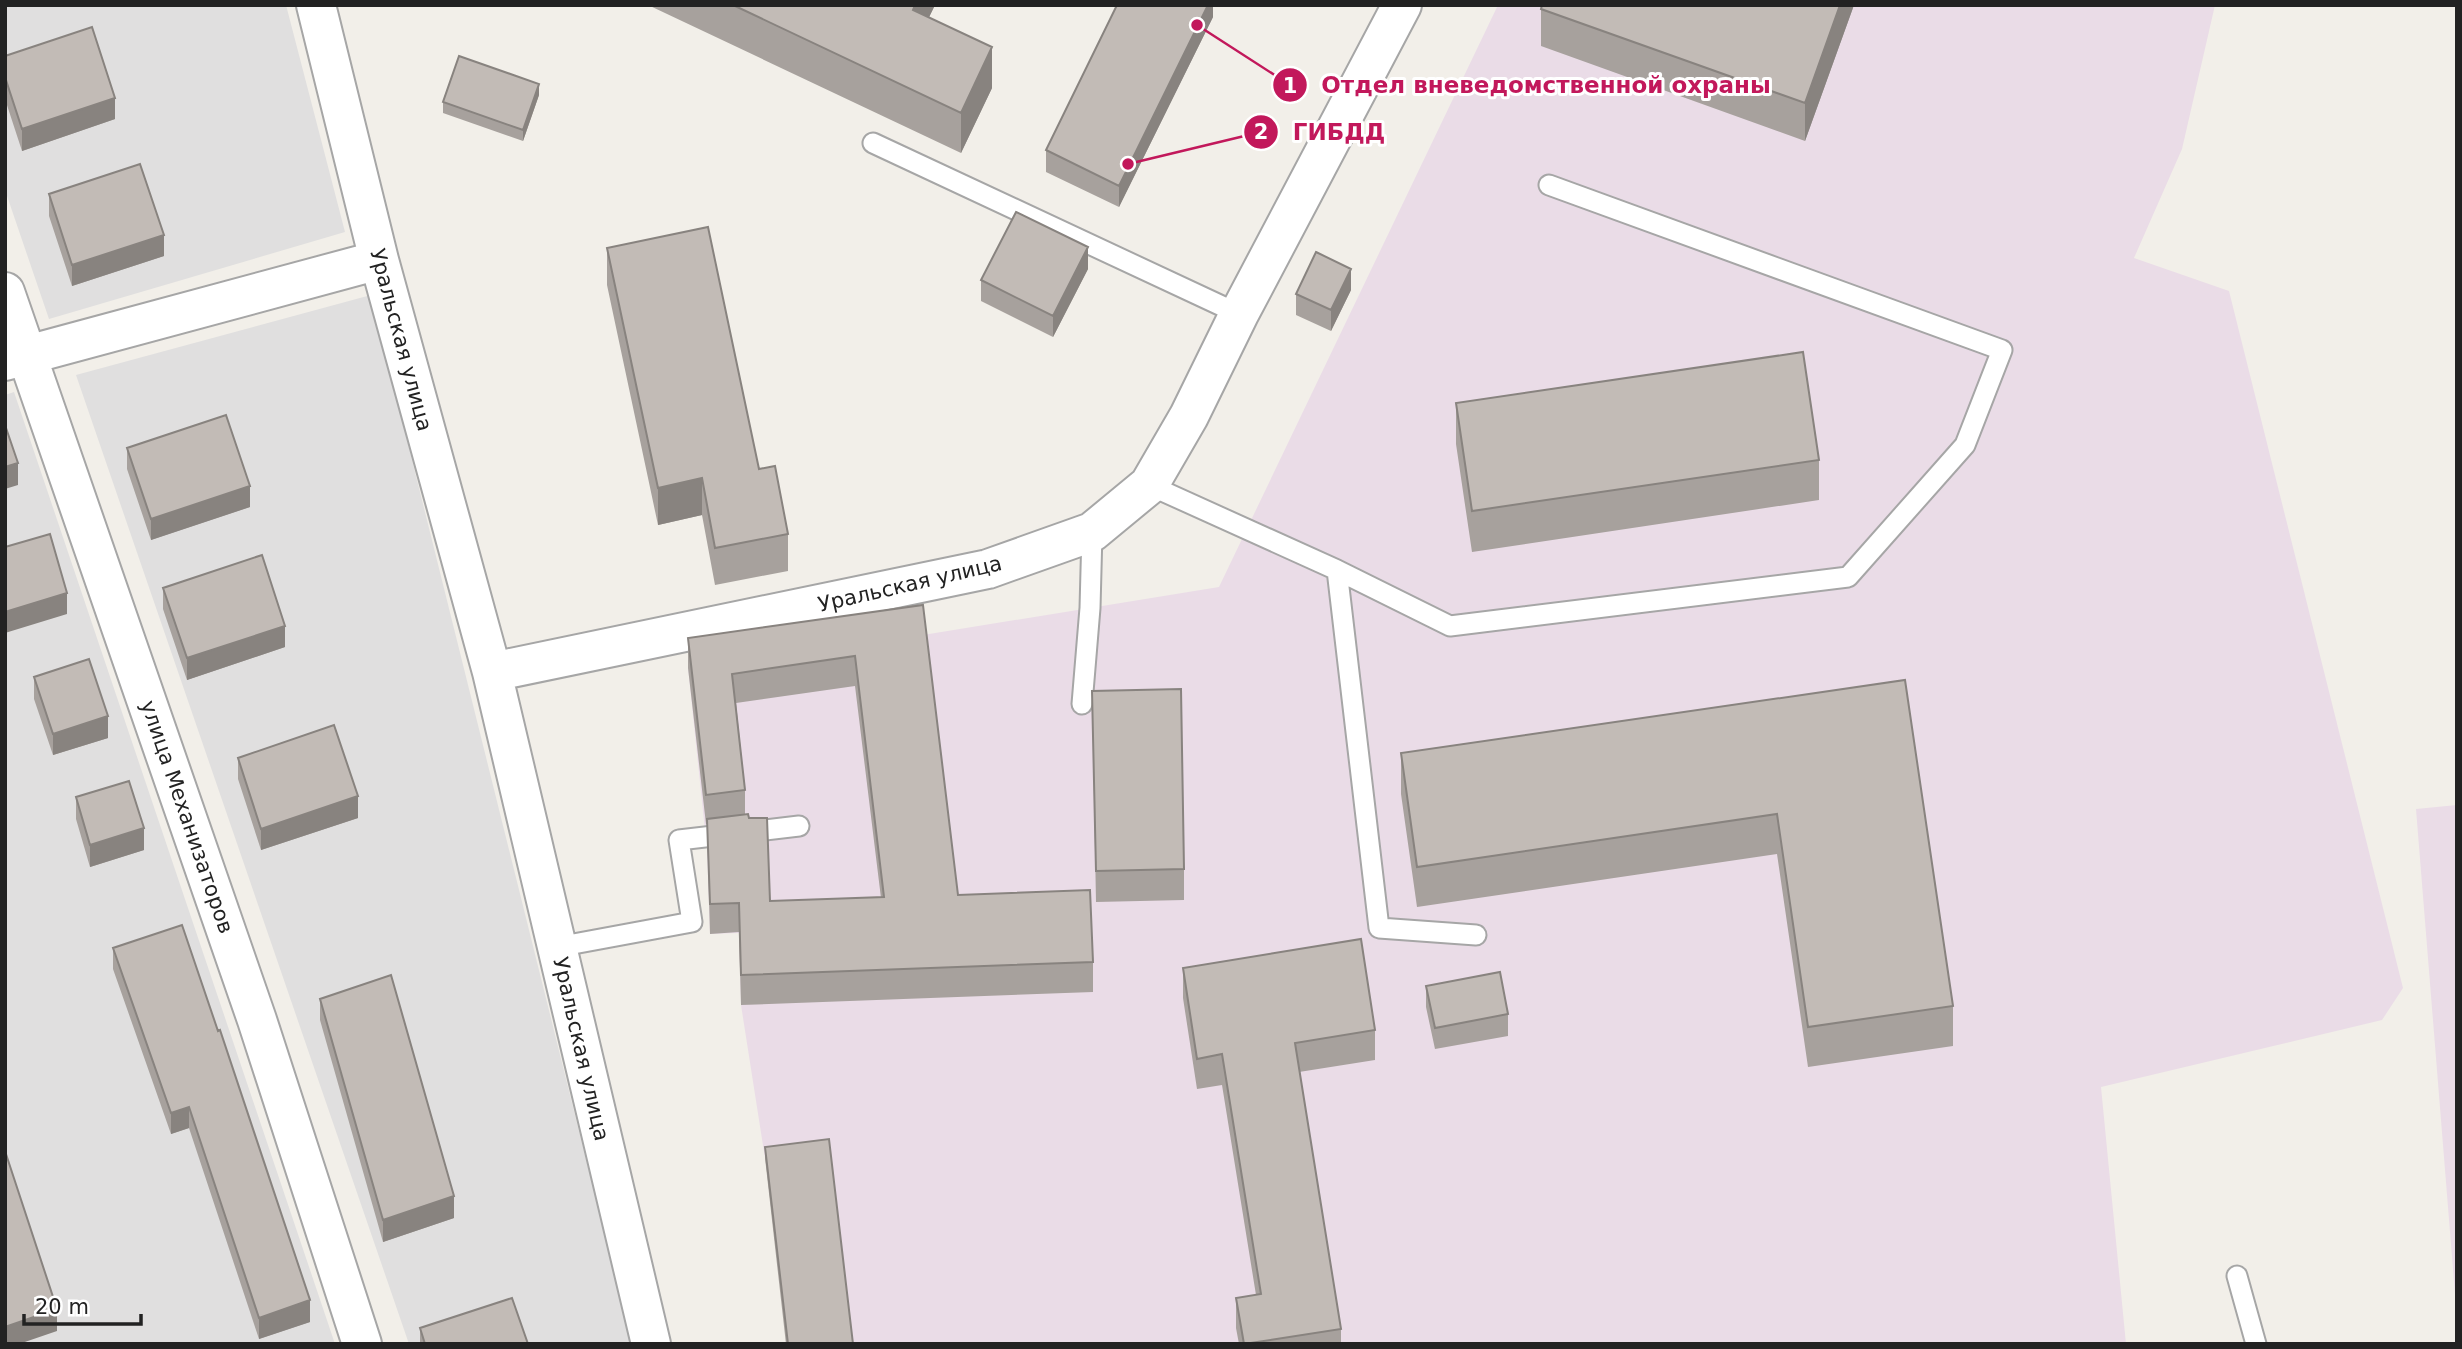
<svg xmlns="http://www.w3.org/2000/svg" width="2462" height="1349" viewBox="0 0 2462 1349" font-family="'DejaVu Sans',sans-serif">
<rect width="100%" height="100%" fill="#f2efe9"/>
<!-- residential -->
<path fill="#e0dfdf" d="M 5,5 L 286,5 L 345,232 L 49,319 L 5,190 Z
M 371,295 L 632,1344 L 409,1344 L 76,375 Z
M 14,392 L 335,1344 L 5,1344 L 5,395 Z"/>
<!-- industrial -->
<path fill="#eadce7" d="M 1498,5 L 2215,5 L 2182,149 L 2134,258 L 2229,291 L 2403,988 L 2382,1020 L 2101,1087 L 2126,1344 L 852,1344 L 829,1151 L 765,1158 L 741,1005 L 739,933 L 710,934 L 707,849 L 688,668 L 923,635 L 1219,587 Z
M 2457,805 L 2457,1319 L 2416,809 Z"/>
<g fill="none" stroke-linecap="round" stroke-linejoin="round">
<!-- service casing -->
<g stroke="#a6a6a6" stroke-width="23">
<path id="service" d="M 873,143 L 1239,314
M 1149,485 L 1337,570 L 1450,626 L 1848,577 L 1965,445 L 2002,350 L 1549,185
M 1337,570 L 1379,928 L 1476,935
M 1082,704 L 1090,608 L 1092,532
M 557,947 L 692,922 L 679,840 L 799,826
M 2237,1276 L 2256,1344"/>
</g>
<!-- minor casing -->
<g stroke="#a6a6a6" stroke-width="42">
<path id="minor" d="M 316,5 L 379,260 L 492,672 L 651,1344
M 5,292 L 257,1020 L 362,1344
M 5,361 L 379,260
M 492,672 L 988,569 L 1092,532 L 1149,485 L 1189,416 L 1239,314 L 1402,5"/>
</g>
<!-- service -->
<use href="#service" stroke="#fff" stroke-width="19"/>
<!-- minor -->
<use href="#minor" stroke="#fff" stroke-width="38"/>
</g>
<!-- wall -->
<path fill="#a7a19d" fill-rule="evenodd" d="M 648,5 L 935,5 L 929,17 L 992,88 L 961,153 Z
M 1213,5 L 1213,17 L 1119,207 L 1046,172 L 1046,150 Z
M 1542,5 L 1854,5 L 1805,141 L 1541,46 L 1541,9 Z
M 5,56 L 115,119 L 22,151 L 5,99 Z
M 539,95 L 523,141 L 443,113 L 443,102 Z
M 49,194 L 164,256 L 72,286 L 49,216 Z
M 607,248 L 759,469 L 788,534 L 788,571 L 715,585 L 702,515 L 658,525 L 607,285 Z
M 1088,269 L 1053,337 L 981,301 L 981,280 Z
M 1351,290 L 1331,331 L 1296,315 L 1296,294 Z
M 1456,403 L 1819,460 L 1819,500 L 1472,552 L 1456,444 Z
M 127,448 L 250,507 L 151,540 L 127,469 Z
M 163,588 L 285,647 L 187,680 L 163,609 Z
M 923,605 L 958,895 L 1093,962 L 1093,992 L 741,1005 L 739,932 L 710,934 L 707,824 L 706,824 L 688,668 L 688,638 ZM 855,686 L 881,898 L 770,901 L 745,815 L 745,790 L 736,703 Z
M 34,677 L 108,738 L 53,755 L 34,699 Z
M 1905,680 L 1953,1006 L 1953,1046 L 1808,1067 L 1777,854 L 1417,907 L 1401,794 L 1401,753 Z
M 1092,691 L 1184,869 L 1184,900 L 1096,902 Z
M 238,758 L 358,818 L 261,850 L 238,779 Z
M 76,797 L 144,850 L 90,867 L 76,819 Z
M 113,948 L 310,1322 L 259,1339 L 189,1128 L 171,1134 L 113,969 Z
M 1183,968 L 1375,1030 L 1375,1060 L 1299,1072 L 1341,1329 L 1341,1344 L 1239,1344 L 1236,1328 L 1236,1298 L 1256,1295 L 1222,1085 L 1197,1089 L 1183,998 Z
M 1426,986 L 1508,1014 L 1508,1036 L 1435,1049 L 1426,1007 Z
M 320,999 L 454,1218 L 383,1242 L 320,1020 Z
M 765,1147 L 853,1344 L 786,1344 L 765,1158 Z
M 420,1328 L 528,1344 L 420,1344 Z"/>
<!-- shaded-wall -->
<path fill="#88837f" d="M 915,5 L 935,5 L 913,50 L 913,10 Z
M 1208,5 L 1213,5 L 1213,17 L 1119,207 L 1119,186 Z
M 1840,5 L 1854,5 L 1805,141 L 1805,103 Z
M 992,47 L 992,88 L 961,153 L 961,113 Z
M 539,84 L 539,95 L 523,141 L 523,130 Z
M 115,98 L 115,119 L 22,151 L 22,129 Z
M 164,235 L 164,256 L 72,286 L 72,265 Z
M 1088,247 L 1088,269 L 1053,337 L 1053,316 Z
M 1351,269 L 1351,290 L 1331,331 L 1331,310 Z
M 18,463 L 18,485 L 5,489 L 5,467 Z
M 702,478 L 702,515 L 658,525 L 658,488 Z
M 250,486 L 250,507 L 151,540 L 151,519 Z
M 67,593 L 67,614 L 5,633 L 5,612 Z
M 285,626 L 285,647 L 187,680 L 187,658 Z
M 108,716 L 108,738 L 53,755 L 53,734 Z
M 358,796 L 358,818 L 261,850 L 261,829 Z
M 144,828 L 144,850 L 90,867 L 90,845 Z
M 189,1107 L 189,1128 L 171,1134 L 171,1113 Z
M 454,1196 L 454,1218 L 383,1242 L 383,1220 Z
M 310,1300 L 310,1322 L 259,1339 L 259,1318 Z
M 57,1309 L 57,1331 L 19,1344 L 5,1344 L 5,1327 Z"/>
<!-- building -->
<path fill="#c2bbb6" stroke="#88837f" stroke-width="2" d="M 733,5 L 915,5 L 913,10 L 992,47 L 961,113 Z
M 1117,5 L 1208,5 L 1119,186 L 1046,150 Z
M 1542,5 L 1840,5 L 1805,103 L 1541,9 Z
M 92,27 L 115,98 L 22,129 L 5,77 L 5,56 Z
M 459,56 L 539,84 L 523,130 L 443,102 Z
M 140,164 L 164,235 L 72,265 L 49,194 Z
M 1016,212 L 1088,247 L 1053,316 L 981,280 Z
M 708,227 L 759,469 L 775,466 L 788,534 L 715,548 L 702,478 L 658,488 L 607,248 Z
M 1316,252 L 1351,269 L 1331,310 L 1296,294 Z
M 1803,352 L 1819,460 L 1472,511 L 1456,403 Z
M 226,415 L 250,486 L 151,519 L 127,448 Z
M 5,425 L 18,463 L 5,467 Z
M 50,534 L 67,593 L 5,612 L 5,547 Z
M 262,555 L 285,626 L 187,658 L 163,588 Z
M 923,605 L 958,895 L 1090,890 L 1093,962 L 741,975 L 739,903 L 710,904 L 707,819 L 748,814 L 749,818 L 767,818 L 770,901 L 884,897 L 855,656 L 732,674 L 745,790 L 706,795 L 688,638 Z
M 89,659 L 108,716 L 53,734 L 34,677 Z
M 1905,680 L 1953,1006 L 1808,1027 L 1777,814 L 1417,867 L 1401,753 Z
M 1181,689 L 1184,869 L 1096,871 L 1092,691 Z
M 334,725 L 358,796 L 261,829 L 238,758 Z
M 129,781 L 144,828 L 90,845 L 76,797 Z
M 182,925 L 218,1031 L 220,1030 L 310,1300 L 259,1318 L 189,1107 L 171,1113 L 113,948 Z
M 1361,939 L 1375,1030 L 1295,1043 L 1341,1329 L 1244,1344 L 1236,1298 L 1261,1294 L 1222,1054 L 1197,1059 L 1183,968 Z
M 1500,972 L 1508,1014 L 1435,1028 L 1426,986 Z
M 391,975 L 454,1196 L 383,1220 L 320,999 Z
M 829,1139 L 853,1344 L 788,1344 L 765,1147 Z
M 5,1151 L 57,1309 L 5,1327 Z
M 512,1298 L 528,1344 L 425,1344 L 420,1328 Z"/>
<g text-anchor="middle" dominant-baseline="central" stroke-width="6" stroke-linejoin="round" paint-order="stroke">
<!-- street labels -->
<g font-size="21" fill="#222" stroke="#fff">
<text transform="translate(401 340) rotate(75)">Уральская улица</text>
<text transform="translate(910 584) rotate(-13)">Уральская улица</text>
<text transform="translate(187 817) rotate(71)">улица Механизаторов</text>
<text transform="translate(581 1049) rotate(77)">Уральская улица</text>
</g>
</g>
<!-- callouts -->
<path fill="none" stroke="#c2185b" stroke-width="2.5" d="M1197 25L1290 85M1128 164L1261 132"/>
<g fill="#c2185b" stroke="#fff" stroke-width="2.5">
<circle cx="1197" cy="25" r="7"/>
<circle cx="1128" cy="164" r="7"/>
<circle cx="1290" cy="85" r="18"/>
<circle cx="1261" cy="132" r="18"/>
</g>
<g font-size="21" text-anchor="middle" font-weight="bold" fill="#fff">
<text x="1290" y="93">1</text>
<text x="1261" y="139">2</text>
</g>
<g font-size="23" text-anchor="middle" font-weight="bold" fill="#c2185b" stroke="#fff" stroke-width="6" stroke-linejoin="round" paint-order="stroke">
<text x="1546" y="93">Отдел вневедомственной охраны</text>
<text x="1339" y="140">ГИБДД</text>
</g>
<!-- border -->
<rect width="2462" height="1349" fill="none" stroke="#222222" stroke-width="14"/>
<!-- scale -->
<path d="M24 1314v10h117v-10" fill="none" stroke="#222222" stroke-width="3.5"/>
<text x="35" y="1314" font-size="21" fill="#222222" stroke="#ffffff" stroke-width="5" paint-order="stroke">20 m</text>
</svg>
